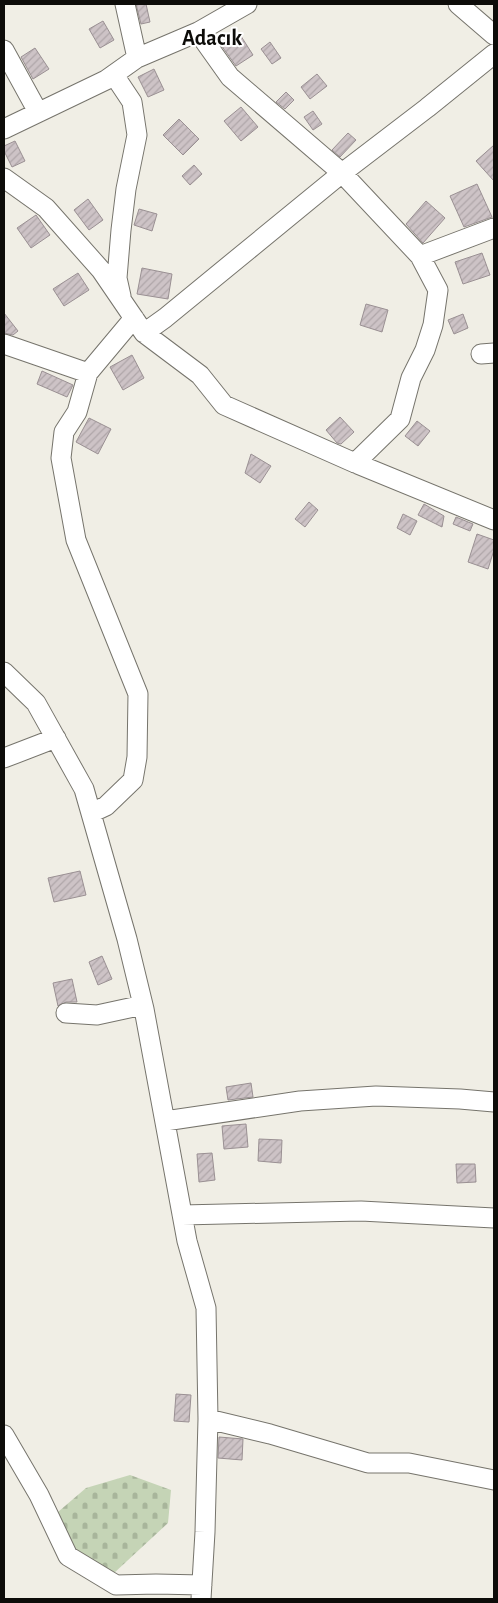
<svg xmlns="http://www.w3.org/2000/svg" width="498" height="1603" viewBox="0 0 498 1603" font-family="'Alegreya Sans',sans-serif">
<defs>
<pattern id="cemetery-stones" width="16" height="16" patternUnits="userSpaceOnUse" patternTransform="scale(1.25)"><rect width="16" height="16" fill="#c5d4b6"/><path d="M2 7V4a2 2 0 0 1 4 0v3zM10 15v-3a2 2 0 0 1 4 0v3z" fill="#a8b59b"/></pattern>
<pattern id="building-hatch" width="6" height="6" patternUnits="userSpaceOnUse" patternTransform="scale(1.25)"><rect width="6" height="6" fill="#cdc3c6"/><path d="M-1 1l2-2M0 6l6-6M5 7l2-2" fill="none" stroke="#afa6a9"/></pattern>
</defs>
<rect width="100%" height="100%" fill="#f0eee5"/>
<!-- cemetery -->
<path fill="url(#cemetery-stones)" d="M 130,1475 L 171,1490 L 168,1523 L 113,1574 L 74,1550 L 58,1512 L 86,1488 Z"/>
<!-- building -->
<path fill="url(#building-hatch)" stroke="#9a9093" d="M 136,4 L 146,4 L 150,22 L 141,24 Z
M 103,21 L 114,40 L 100,48 L 89,29 Z
M 239,33 L 253,55 L 236,66 L 221,45 Z
M 270,42 L 281,58 L 272,64 L 261,49 Z
M 35,48 L 49,69 L 33,79 L 21,57 Z
M 154,69 L 164,90 L 148,97 L 138,77 Z
M 317,74 L 327,86 L 310,99 L 301,87 Z
M 286,92 L 294,100 L 285,109 L 276,102 Z
M 241,107 L 258,127 L 241,141 L 224,121 Z
M 313,111 L 322,124 L 313,130 L 304,117 Z
M 179,119 L 199,139 L 183,155 L 163,135 Z
M 348,133 L 356,140 L 340,157 L 332,150 Z
M 15,141 L 25,161 L 12,167 L 4,151 L 4,146 Z
M 494,145 L 494,181 L 476,161 Z
M 194,165 L 202,174 L 190,185 L 182,176 Z
M 477,184 L 492,217 L 464,227 L 450,196 Z
M 88,199 L 103,220 L 89,230 L 74,210 Z
M 426,201 L 445,218 L 423,243 L 406,224 Z
M 139,209 L 157,214 L 152,231 L 134,225 Z
M 36,215 L 50,235 L 31,248 L 17,228 Z
M 482,253 L 490,275 L 463,284 L 455,262 Z
M 142,268 L 172,274 L 168,299 L 137,294 Z
M 78,273 L 89,290 L 64,306 L 53,289 Z
M 366,304 L 388,310 L 382,332 L 360,325 Z
M 4,313 L 18,331 L 13,335 L 4,333 Z
M 463,314 L 468,328 L 454,334 L 448,320 Z
M 132,355 L 144,378 L 123,390 L 110,367 Z
M 42,371 L 73,385 L 67,397 L 37,384 Z
M 340,417 L 354,432 L 341,444 L 337,443 L 326,430 Z
M 89,418 L 111,429 L 98,454 L 76,442 Z
M 417,421 L 430,431 L 418,446 L 405,436 Z
M 251,454 L 271,466 L 260,483 L 245,473 Z
M 309,502 L 318,510 L 305,527 L 295,519 Z
M 424,504 L 444,516 L 442,527 L 418,515 Z
M 403,514 L 417,521 L 410,535 L 397,528 Z
M 456,517 L 473,524 L 470,531 L 453,524 Z
M 477,534 L 494,540 L 494,550 L 488,569 L 468,562 Z
M 80,871 L 86,895 L 54,902 L 48,878 Z
M 102,956 L 112,979 L 98,985 L 89,962 Z
M 72,979 L 77,1002 L 66,1002 L 58,1006 L 53,983 Z
M 251,1083 L 253,1097 L 228,1100 L 226,1087 Z
M 246,1124 L 248,1147 L 224,1149 L 222,1126 Z
M 259,1139 L 282,1140 L 281,1163 L 258,1161 Z
M 212,1153 L 215,1180 L 199,1182 L 197,1154 Z
M 456,1164 L 475,1164 L 476,1182 L 457,1183 Z
M 176,1394 L 191,1395 L 189,1422 L 174,1421 Z
M 219,1437 L 243,1439 L 242,1460 L 218,1458 Z"/>
<g fill="none" stroke-linecap="round" stroke-linejoin="round">
<!-- minor casing -->
<g stroke="#76746c" stroke-width="21">
<path id="minor" d="M 125,4 L 137,58
M 458,4 L 494,35
M 198,32 L 230,77 L 342,173 L 420,256 L 494,228
M 4,50 L 38,112
M 114,75 L 132,102 L 137,135 L 126,189 L 121,230 L 117,278 L 121,296
M 4,129 L 106,80 L 137,58 L 198,32 L 247,4
M 4,178 L 46,208 L 101,270 L 144,333 L 200,375 L 224,405 L 355,463 L 494,520
M 144,333 L 165,318 L 342,173 L 427,108 L 494,54
M 4,344 L 88,373 L 134,318
M 481,354 L 494,353
M 88,373 L 77,412 L 64,432 L 61,458 L 76,540 L 138,694 L 137,757 L 133,780 L 106,806 L 91,813
M 355,463 L 400,419 L 411,378 L 425,350 L 433,325 L 438,290 L 420,256
M 4,672 L 36,703 L 84,789 L 127,939 L 144,1009 L 187,1241 L 206,1308 L 208,1419 L 205,1532 L 201,1599
M 4,758 L 56,738
M 66,1013 L 97,1015 L 143,1005
M 165,1121 L 300,1101 L 376,1096 L 460,1099 L 494,1102
M 182,1215 L 361,1211 L 494,1218
M 208,1419 L 270,1434 L 368,1463 L 409,1463 L 494,1480
M 4,1435 L 39,1495 L 68,1556 L 116,1585 L 156,1584 L 202,1585"/>
</g>
<!-- minor -->
<use href="#minor" stroke="#fff" stroke-width="19"/>
</g>
<g text-anchor="middle" dominant-baseline="central" stroke-width="4" stroke-linejoin="round" paint-order="stroke">
<!-- district labels -->
<g font-size="22" font-weight="bold" fill="#0d0c09" stroke="#fff">
<text x="212" y="38">Adacık</text>
</g>
</g>
<!-- border -->
<rect width="498" height="1603" fill="none" stroke="#0d0c09" stroke-width="10"/>
</svg>
